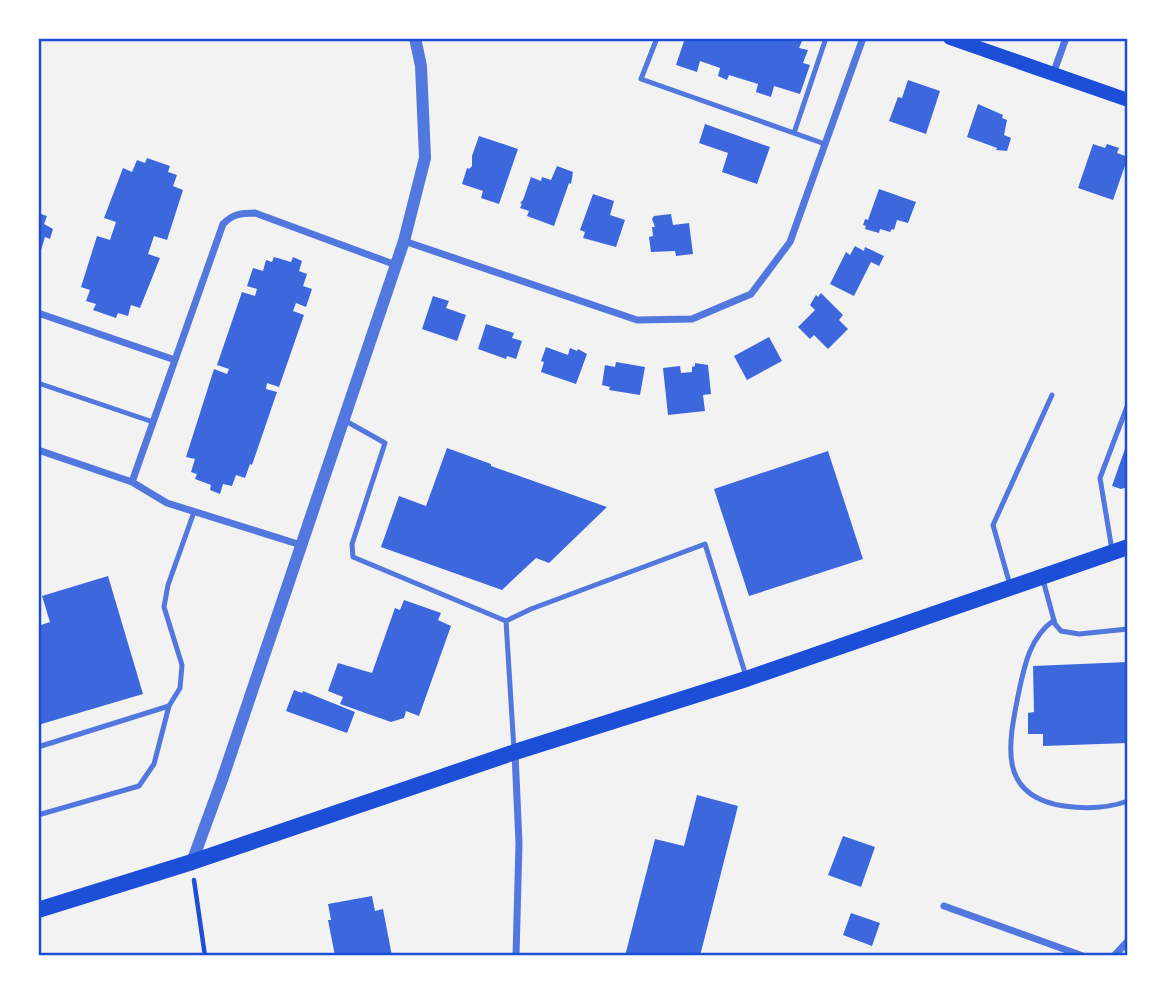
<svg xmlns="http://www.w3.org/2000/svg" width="1166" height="994" viewBox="0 0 1166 994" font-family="'Golos Text',sans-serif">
<rect width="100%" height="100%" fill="#f2f2f2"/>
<!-- building -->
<path fill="#3d67dc" d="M 685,38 L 795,38 L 802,41 L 799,48 L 808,50 L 803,63 L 810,65 L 800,94 L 774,86 L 771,97 L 756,92 L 758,84 L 729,75 L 727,80 L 718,76 L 720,68 L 700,61 L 697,72 L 676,65 Z
M 908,80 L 940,91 L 926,134 L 889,121 L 898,97 L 902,98 Z
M 978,104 L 1003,115 L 1002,118 L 1007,120 L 1004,135 L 1011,138 L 1007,151 L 996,150 L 997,148 L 967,137 Z
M 705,124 L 770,147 L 757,184 L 722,172 L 728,153 L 699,143 Z
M 479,136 L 518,149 L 499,204 L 481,198 L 483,191 L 462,184 L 467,168 L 469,169 L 472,166 L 472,156 Z
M 1093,144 L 1105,148 L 1107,144 L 1119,148 L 1117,153 L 1128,157 L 1113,200 L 1078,188 Z
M 147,158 L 170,166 L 168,172 L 177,175 L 173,186 L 183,190 L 167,240 L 154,236 L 148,254 L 160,258 L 140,308 L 131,305 L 128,316 L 118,313 L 116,318 L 93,310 L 96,304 L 86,301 L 90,290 L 81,287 L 97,236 L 110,240 L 116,222 L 104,218 L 123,168 L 132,172 L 137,160 L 145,163 Z
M 557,166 L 573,172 L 571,184 L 569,183 L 554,226 L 527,216 L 529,211 L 520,208 L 522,204 L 520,203 L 523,200 L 531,177 L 541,181 L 542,177 L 551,180 Z
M 879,189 L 916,202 L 908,223 L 897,220 L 894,230 L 892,229 L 890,232 L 880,229 L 879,233 L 865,229 L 866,226 L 863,225 L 865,219 L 868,220 Z
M 593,194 L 614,201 L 610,215 L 625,220 L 616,247 L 583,238 L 585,232 L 580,230 Z
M 38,213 L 47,216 L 44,224 L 53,229 L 50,239 L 45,237 L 41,250 L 38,250 Z
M 671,214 L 673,225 L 689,223 L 693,254 L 676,256 L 675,251 L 651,252 L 649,237 L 653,236 L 652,227 L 655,227 L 652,219 L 654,216 Z
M 855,246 L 864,251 L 865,247 L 884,256 L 879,266 L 871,262 L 854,296 L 830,284 L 846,252 L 850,255 Z
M 274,257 L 291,262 L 293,257 L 302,261 L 299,271 L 307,274 L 303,286 L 312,289 L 306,307 L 296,303 L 293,311 L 304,315 L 279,387 L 267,383 L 266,389 L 277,392 L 252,465 L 250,464 L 245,478 L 236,475 L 232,486 L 223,484 L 220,494 L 210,490 L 211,485 L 195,479 L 197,474 L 191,472 L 195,459 L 186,457 L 214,369 L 227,374 L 229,369 L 217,365 L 242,292 L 255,296 L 257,289 L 247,286 L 253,268 L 263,271 L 266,260 L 272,262 Z
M 821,293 L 843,315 L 839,320 L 848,329 L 828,349 L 814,335 L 810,339 L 798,327 L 815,310 L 810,305 L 816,295 L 818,297 Z
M 433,296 L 449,301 L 446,308 L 466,315 L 457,341 L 422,329 Z
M 486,324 L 514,333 L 512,338 L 522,341 L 516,359 L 507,356 L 506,359 L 478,349 Z
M 769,337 L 782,361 L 747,380 L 734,356 Z
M 546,347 L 568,355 L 570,348 L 577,351 L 578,349 L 587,354 L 576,384 L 541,372 L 544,362 L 541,361 Z
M 616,362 L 645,367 L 640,395 L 609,390 L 610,387 L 602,385 L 605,365 L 615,367 Z
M 695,363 L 708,365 L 711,394 L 703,395 L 705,411 L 668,415 L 663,368 L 680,366 L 681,373 L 692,372 L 692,367 L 695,366 Z
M 1127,443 L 1128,487 L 1121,489 L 1112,486 Z
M 447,448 L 491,464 L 491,466 L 607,507 L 549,563 L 536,558 L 502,590 L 381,547 L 399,496 L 426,506 Z
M 828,451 L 863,559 L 749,596 L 714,489 Z
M 108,576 L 143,694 L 38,725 L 38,626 L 50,622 L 42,596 Z
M 404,600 L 441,613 L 438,620 L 451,626 L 419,716 L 406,711 L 404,718 L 391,722 L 340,704 L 343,697 L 328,691 L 338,663 L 372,673 L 395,608 L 400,610 Z
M 1128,662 L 1128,743 L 1043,746 L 1043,734 L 1028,734 L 1028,713 L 1034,712 L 1033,666 Z
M 294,690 L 302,693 L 303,691 L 355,712 L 347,733 L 286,711 Z
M 697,795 L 738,806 L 700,956 L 625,956 L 655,839 L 684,846 Z
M 843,836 L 875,847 L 861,887 L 828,875 Z
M 372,896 L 375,911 L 383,909 L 392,956 L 335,956 L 328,920 L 331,920 L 328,904 Z
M 851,913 L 880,923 L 872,946 L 843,935 Z"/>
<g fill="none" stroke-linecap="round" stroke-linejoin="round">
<!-- path -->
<path stroke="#1d4ed8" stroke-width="4.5" d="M 194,880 L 205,956"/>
<!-- service -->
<path stroke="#5277de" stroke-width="5" d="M 657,38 L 641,79 L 825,144
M 794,133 L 825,41
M 38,383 L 153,422
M 344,420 L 385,443 L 352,544 L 353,557 L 506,621 L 514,750
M 1112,550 L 1100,478 L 1128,404
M 1043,580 L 1055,624 L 1061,631 L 1079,634 L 1128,629
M 1010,585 L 993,525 L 1052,395
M 1054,620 C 1029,638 1024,667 1018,696 C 1008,746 998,796 1064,806 C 1086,809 1106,809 1128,801
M 506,621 L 531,609 L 705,544 L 746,676
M 38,747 L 169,706 L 180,688 L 182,665 L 164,607 L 168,585 L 194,512
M 38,815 L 139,786 L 154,764 L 169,706"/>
<!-- minor -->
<path stroke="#5277de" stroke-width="7" d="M 1053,74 L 1066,38
M 404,241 L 637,320 L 692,319 L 751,294 L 790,242 L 863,38
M 38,313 L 175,360
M 38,450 L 132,482 L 167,503 L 301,545
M 132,482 L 223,224 C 233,214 241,213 255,213 L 396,265
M 515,753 L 519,843 L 516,956
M 944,906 L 1083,956
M 1114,956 L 1128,941"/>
<!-- tertiary -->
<path stroke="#5277de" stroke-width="12" d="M 192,862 L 222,780 L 404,241 L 425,158 L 421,66 L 415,38"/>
<!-- secondary -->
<path stroke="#1d4ed8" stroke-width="14" d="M 950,38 L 1128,100"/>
<!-- primary -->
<path stroke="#1d4ed8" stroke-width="16" d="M 38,910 L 192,862 L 515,752 L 746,679 L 1128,547"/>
</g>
<!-- border -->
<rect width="1166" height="994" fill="none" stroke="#ffffff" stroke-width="80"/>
<rect x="40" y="40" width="1086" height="914" fill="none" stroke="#1d4ed8" stroke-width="2.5"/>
</svg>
